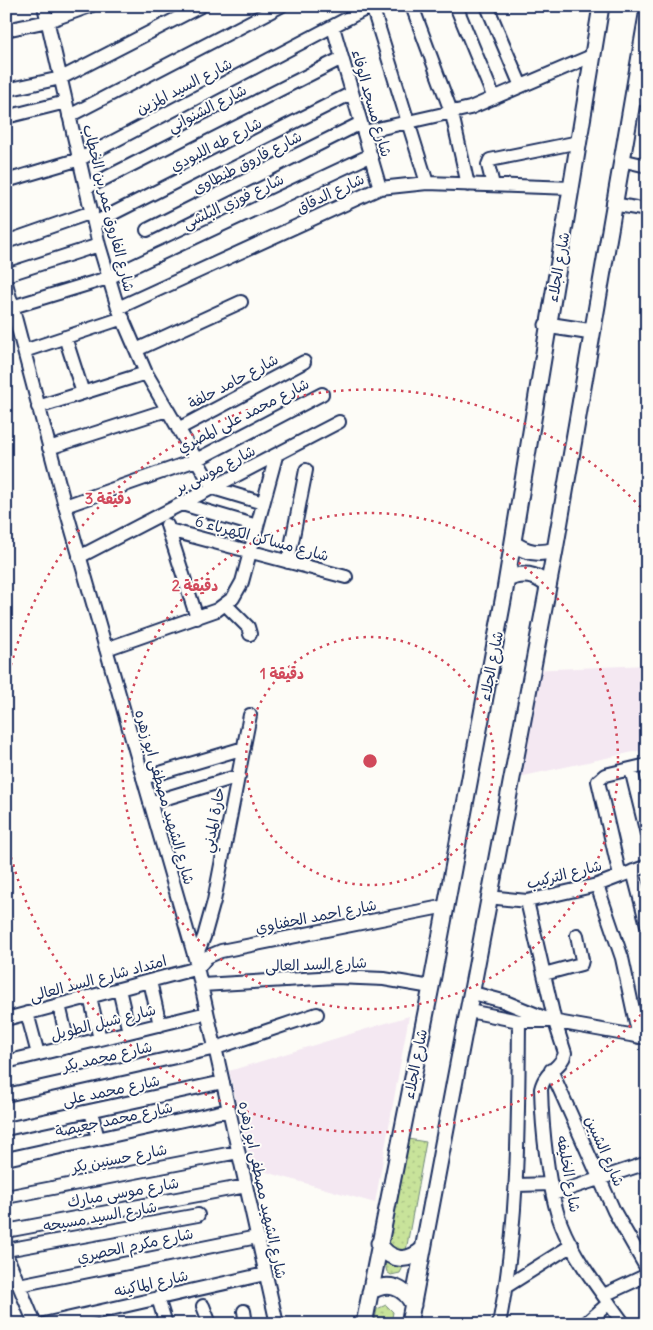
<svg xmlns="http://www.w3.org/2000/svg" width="653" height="1330" viewBox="0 0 653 1330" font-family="Delius,'Playpen Sans Arabic',sans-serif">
<defs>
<pattern id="green-dots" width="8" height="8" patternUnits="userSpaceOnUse" patternTransform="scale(1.25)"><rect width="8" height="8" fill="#c8e39a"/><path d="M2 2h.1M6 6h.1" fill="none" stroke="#abc387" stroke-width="1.8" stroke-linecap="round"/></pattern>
</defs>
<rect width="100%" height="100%" fill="#fdfcf7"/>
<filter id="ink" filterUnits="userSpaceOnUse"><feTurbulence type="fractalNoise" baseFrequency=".02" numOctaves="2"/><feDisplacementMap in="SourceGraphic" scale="10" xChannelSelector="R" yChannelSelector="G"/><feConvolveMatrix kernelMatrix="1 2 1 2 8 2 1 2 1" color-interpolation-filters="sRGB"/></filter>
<g filter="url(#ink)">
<!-- built -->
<path fill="#f4e8f2" d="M 647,665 L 647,749 L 510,779 L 531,670 Z
M 409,1016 L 375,1203 L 252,1168 L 229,1071 Z"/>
<!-- green -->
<path fill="url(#green-dots)" stroke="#72897c" d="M 408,1139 L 426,1142 L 403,1267 L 400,1273 L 391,1275 L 387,1272 L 385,1264 Z
M 386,1305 L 393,1312 L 391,1324 L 374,1324 L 377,1309 Z"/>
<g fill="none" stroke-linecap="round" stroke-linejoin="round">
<!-- minor casing -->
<g stroke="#1b2f5e" stroke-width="16">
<path id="minor" d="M 44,6 L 99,245 L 118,308 L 146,373 L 213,488 L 263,503
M 372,6 L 427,183
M 412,6 L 452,114 L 468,185
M 456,6 L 494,98
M 487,6 L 521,86
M 333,27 L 380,188
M 6,30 L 48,21 L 90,6
M 6,90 L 61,78 L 201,6
M 633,98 L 647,100
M 69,116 L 281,6
M 6,117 L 66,102
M 364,132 L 470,108 L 594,55
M 621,160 L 647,166
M 6,181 L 80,159 L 371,6
M 493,185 L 488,165 L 490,160 L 579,142
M 86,188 L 342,58
M 613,204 L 647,210
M 94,223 L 352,93
M 147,230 L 361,123
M 6,242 L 92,212
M 6,275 L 99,245
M 6,283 L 65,506 L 195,958 L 277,1324
M 12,307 L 108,278 L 371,155
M 118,308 L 380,188 L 427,183 L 572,188
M 65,337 L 83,393
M 136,350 L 241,302
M 24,351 L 123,318
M 38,407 L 146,373
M 178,429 L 304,362
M 49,448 L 167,410
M 182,504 L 257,526
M 65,506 L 196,460 L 322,394
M 167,525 L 197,618
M 169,530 L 346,577
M 79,557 L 339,422
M 288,562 L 306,470
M 225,604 L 248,627 L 250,634
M 106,649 L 217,610 L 233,598 L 242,582 L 276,456
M 631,769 L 647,834
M 143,778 L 244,748
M 150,803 L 239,776
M 633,871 L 647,925
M 620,876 L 598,781 L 605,775 L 647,765
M 597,885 L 622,958 L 639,1037
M 488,897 L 527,901 L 597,885 L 647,866
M 527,901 L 555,1022 L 565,1053 C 562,1068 545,1070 541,1089 C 542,1127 548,1190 561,1224 C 575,1260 602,1293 624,1324
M 195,958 L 204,937 L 214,901 L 250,715
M 544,974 L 581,964 L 582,960 L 577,935
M 150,981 L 160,1025
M 202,985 L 336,977 L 384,979 L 431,987
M 119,989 L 129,1032
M 473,993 L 503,1001 L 547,1019
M 90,997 L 100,1039
M 59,1005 L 69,1047
M 469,1011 L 519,1021 L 552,1021 L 647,1038
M 27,1013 L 38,1054
M 6,1019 L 198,968 L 207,957 L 221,951 L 446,906
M 6,1062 L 207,1013
M 551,1070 L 614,1211 L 647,1269
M 6,1095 L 216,1048 L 317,1014
M 91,1111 L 98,1139
M 6,1129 L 223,1082
M 6,1159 L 229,1110
M 517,1185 L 551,1184
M 553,1194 L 647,1163
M 6,1197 L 238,1152
M 6,1231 L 246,1186
M 6,1250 L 198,1215
M 6,1254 L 35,1324
M 19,1285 L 257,1237
M 507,1286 L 572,1245
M 604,1295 L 647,1275
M 158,1298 L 166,1324
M 203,1306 L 210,1324
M 244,1311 L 246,1324
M 44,1324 L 265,1274
M 499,1324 C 519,1224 518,1122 519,1021
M 585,1324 L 609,1303"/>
</g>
<!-- major casing -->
<g stroke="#1b2f5e" stroke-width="19">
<path id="major" d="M 547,325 L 592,332
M 513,543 C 526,553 539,555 555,550
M 507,579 C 523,572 535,574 548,585
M 379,1243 C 389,1261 407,1263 422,1250
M 370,1292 C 387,1281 404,1286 413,1305
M 364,1324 L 431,987 L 505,590 L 601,6
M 409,1324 L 555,550 L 647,15"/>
</g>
<!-- minor -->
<use href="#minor" stroke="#fdfcf7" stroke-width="12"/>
<!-- major -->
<use href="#major" stroke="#fdfcf7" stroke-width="15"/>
</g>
</g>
<!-- distance rings -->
<g fill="none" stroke="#d1495b" stroke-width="2.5" stroke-dasharray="2.5 5">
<circle cx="370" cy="761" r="124"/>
<circle cx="370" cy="761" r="248"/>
<path d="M646 1009A371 371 0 0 1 6 835M6 687A371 371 0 0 1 646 513"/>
</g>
<g text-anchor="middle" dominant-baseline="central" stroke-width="4" stroke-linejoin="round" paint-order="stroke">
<!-- street labels -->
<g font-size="15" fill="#1b2f5e" stroke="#fdfcf7">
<text transform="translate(184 86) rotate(-27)">شارع السيد المزين</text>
<text transform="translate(372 103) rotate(74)">شارع مسجد الوفاء</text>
<text transform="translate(207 108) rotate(-27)">شارع الشنواني</text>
<text transform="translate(216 144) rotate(-27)">شارع طه اللبودي</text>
<text transform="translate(247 162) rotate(-27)">شارع فاروق طنطاوى</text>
<text transform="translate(330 193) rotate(-25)">شارع الدقاق</text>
<text transform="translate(233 201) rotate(-25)">شارع فوزي البلشى</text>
<text transform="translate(109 208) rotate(76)">شارع الفاروق عمر بن الخطاب</text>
<text transform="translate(558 267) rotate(-80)">شارع الجلاء</text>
<text transform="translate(233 381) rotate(-28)">شارع حامد حلفة</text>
<text transform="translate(243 415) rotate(-27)">شارع محمد على المصري</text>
<text transform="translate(215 469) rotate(-27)">شارع موسى بر</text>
<text transform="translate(262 538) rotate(15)">شارع مساكن الكهرباء 6</text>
<text transform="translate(491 666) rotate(-79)">شارع الجلاء</text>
<text transform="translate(165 797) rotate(74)">شارع الشهيد مصطفى ابو زهره</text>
<text transform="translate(213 820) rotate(-79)">حارة المدني</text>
<text transform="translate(564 874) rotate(-14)">شارع التركيب</text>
<text transform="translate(316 916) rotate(-11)">شارع احمد الحفناوي</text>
<text transform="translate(316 964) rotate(-2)">شارع السد العالى</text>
<text transform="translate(98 978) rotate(-15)">امتداد شارع السد العالى</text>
<text transform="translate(103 1022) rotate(-14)">شارع شبل الطويل</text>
<text transform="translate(107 1056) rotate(-13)">شارع محمد بكر</text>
<text transform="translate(415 1064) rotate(-79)">شارع الجلاء</text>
<text transform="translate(111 1090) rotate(-12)">شارع محمد على</text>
<text transform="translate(114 1119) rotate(-12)">شارع محمد جعيصة</text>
<text transform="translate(605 1151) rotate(66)">شارع الشبين</text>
<text transform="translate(119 1158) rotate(-11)">شارع حسنين بكر</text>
<text transform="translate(569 1174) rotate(80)">شارع الخليفه</text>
<text transform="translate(263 1190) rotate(78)">شارع الشهيد مصطفى ابو زهره</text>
<text transform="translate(123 1192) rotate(-10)">شارع موسى مبارك</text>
<text transform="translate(100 1216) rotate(-10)">شارع السيد مسيحه</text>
<text transform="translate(135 1245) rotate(-12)">شارع مكرم الحصري</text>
<text transform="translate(151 1283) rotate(-13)">شارع الماكينه</text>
</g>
</g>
<circle cx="370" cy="761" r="8" fill="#d1495b" stroke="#fdfcf7" stroke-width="2.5"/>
<g font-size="15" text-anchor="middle" font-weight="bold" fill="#d1495b" stroke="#fdfcf7" stroke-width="4" stroke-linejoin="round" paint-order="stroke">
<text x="108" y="504">3 دقيقة</text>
<text x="195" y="591">2 دقيقة</text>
<text x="282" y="679">1 دقيقة</text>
</g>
<!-- margin -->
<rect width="653" height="1330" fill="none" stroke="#fdfcf7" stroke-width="25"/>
<rect x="12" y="12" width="628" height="1305" fill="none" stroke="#1b2f5e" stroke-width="2" filter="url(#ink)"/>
</svg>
